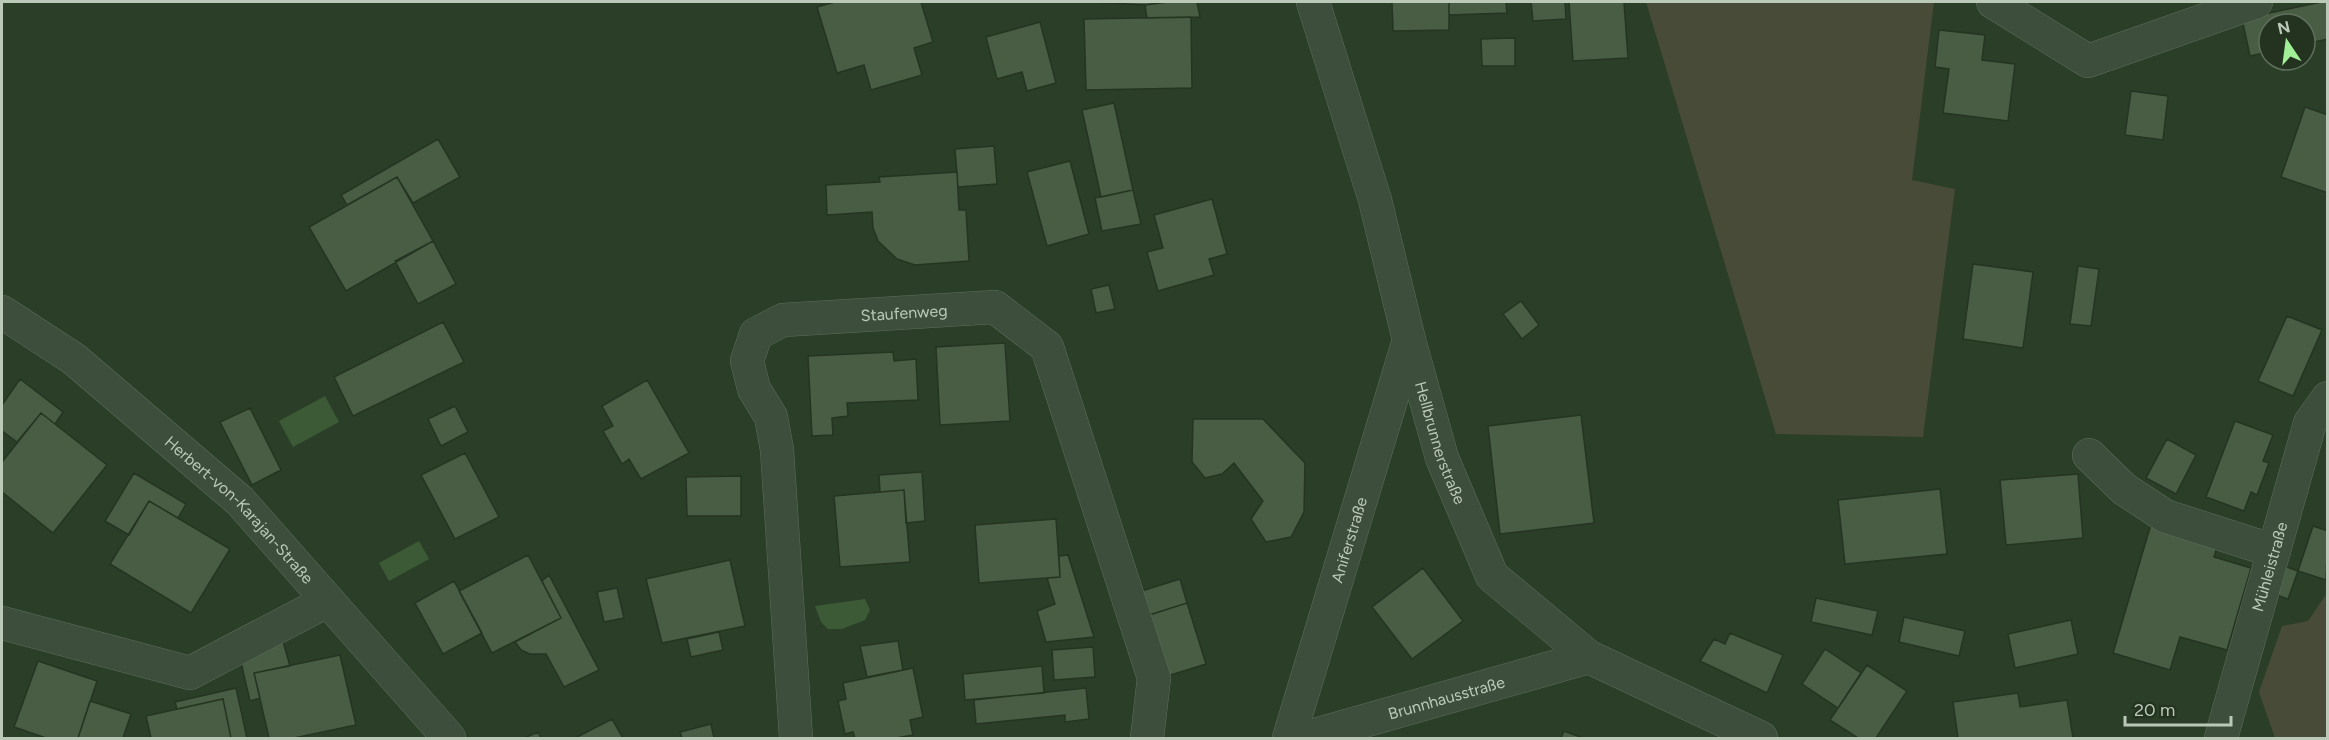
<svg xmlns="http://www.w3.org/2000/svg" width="2329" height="740" font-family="Figtree,sans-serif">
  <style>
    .green { fill: #484b37 }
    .water { fill: #3c5a36 }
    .building { fill: #485d44; stroke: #253522; stroke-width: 1.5 }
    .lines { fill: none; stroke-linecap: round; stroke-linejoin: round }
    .minor-casing { stroke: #5f6e5c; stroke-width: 34 }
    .minor { stroke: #3e4e3c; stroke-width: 33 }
    .labels { text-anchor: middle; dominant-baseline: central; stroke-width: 4.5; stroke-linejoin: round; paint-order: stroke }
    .street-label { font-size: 16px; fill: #bac9b8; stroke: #233320 }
  </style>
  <rect width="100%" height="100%" fill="#2b3e28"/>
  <!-- green -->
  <path class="green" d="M1646,2H1934L1912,180L1955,189L1923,437L1776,434Z
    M2327,593V738H2275L2259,692L2282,626L2308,621Z"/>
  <!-- water -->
  <path class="water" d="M325,396L339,422L293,447L279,421Z
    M419,541L429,559L389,581L379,563Z
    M865,599L870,610L865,620L842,629H828L821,622L815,606Z"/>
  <!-- building -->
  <path class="building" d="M835,2H921L933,42L914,48L922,75L871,90L864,65L837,73L817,7Z
    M1094,2H1168L1145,5Z
    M1168,2H1197L1200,17L1147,18L1145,5Z
    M1392,2H1449V30L1393,31Z
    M1449,2H1506L1507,13L1449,15Z
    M1531,2H1565L1566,19L1533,21Z
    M1569,2H1624L1628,58L1573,61Z
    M2321,2H2328V39L2305,44V24H2269V52L2250,56L2242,19Z
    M1191,17L1192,88L1086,90L1084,19Z
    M1040,22L1056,83L1027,91L1022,72L997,79L986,37Z
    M1939,30L1985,35L1982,60L2015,64L2008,121L1943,113L1949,69L1935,67Z
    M1515,38V66H1482L1481,39Z
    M2131,91L2168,96L2163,140L2125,135Z
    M1114,103L1133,190L1101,197L1082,110Z
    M2305,107L2328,115V193L2281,177Z
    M438,139L460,177L413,203L397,177L347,205L341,195Z
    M994,146L997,184L958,187L955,149Z
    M1070,161L1089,234L1047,246L1027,172Z
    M957,172L959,210H966L969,261L915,265L897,259L878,241L873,228L872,212L827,215L826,185L880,182L879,177Z
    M397,177L433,241L346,291L309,227Z
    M1133,190L1141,224L1102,231L1095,198Z
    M1212,199L1227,254L1209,259L1214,275L1158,291L1147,252L1163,248L1154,215Z
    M433,241L456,284L418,304L395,261Z
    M1973,264L2033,272L2023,348L1963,339Z
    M2078,266L2099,269L2091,326L2070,324Z
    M1109,285L1115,309L1096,313L1091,289Z
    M1521,301L1539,325L1522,339L1503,314Z
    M2287,316L2322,330L2293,396L2258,381Z
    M443,322L464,362L353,416L334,377Z
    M1005,343L1010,421L940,425L936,347Z
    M893,352L894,361L916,359L918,400L847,403L848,416L832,418L833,435L812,436L808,356Z
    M20,379L63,412L55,424L41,413L17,442L2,431V405Z
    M647,380L689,453L641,479L629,459L622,464L603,431L613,426L602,406Z
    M455,406L468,432L441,446L428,419Z
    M250,408L281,470L252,485L220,422Z
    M41,413L107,465L53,533L2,492V462Z
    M1581,415L1594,523L1500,534L1488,426Z
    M1193,419H1263L1305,463L1304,512L1291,537L1266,542L1251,519L1263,501L1234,463L1222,474L1205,478L1192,462Z
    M2235,421L2273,435L2263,461L2269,463L2257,495L2251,492L2244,511L2206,497Z
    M2167,439L2196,455L2176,494L2146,478Z
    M465,453L499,517L455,539L421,475Z
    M922,472L925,521L906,523L904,490L880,492L879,475Z
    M134,473L186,504L178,518L149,501L129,535L105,521Z
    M2078,474L2083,538L2006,545L2000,480Z
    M741,476V516H687L686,477Z
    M1940,489L1947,554L1845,564L1838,500Z
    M904,490L910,562L840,567L834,496Z
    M149,501L230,549L191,613L110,564Z
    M1056,519L1060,577L979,583L975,525Z
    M2151,524L2218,544L2214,557L2251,568L2227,650L2180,637L2170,670L2113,653Z
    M2313,526L2328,531L2326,580L2298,571Z
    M528,555L561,618L492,653L459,591Z
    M1068,555L1094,637L1046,642L1037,611L1055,604L1047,578L1060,577L1059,556Z
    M730,560L745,626L662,643L646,579Z
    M2284,566L2298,571L2288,599L2274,594Z
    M1423,568L1463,621L1412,659L1372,607Z
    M549,575L599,670L564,687L546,654H530L521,650L515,642L561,618L542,581Z
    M1180,579L1187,603L1143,617L1135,593Z
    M454,581L482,633L443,654L415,603Z
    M617,588L624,618L604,622L597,592Z
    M1816,598L1878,611L1872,635L1811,622Z
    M1187,603L1206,664L1161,678L1143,617Z
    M1904,617L1965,631L1959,656L1899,642Z
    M2071,620L2078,654L2015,668L2008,634Z
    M719,632L723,650L691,657L687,639Z
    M1730,633L1783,655L1767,693L1700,661L1714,639L1725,644Z
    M282,638L290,666L254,673L260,698L250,701L240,658Z
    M898,641L903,670L867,677L860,646Z
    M1093,647L1095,677L1054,680L1052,650Z
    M1825,649L1861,673L1838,708L1802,684Z
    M340,655L356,725L294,738H269L254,673Z
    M38,661L97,681L78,738H46L14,727Z
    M1867,665L1907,691L1876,738H1858L1830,720Z
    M1042,666L1044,693L965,700L963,674Z
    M913,668L923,717L910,720L913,735L896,738H855L853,732L845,734L838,701L846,699L843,683Z
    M236,688L247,738H231L223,699L177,709L175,702Z
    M1086,688L1089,719L1065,722V715L976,724L974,700Z
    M2018,693L2020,707L2067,700L2073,738H1958L1953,702Z
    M223,699L231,738H151L146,716Z
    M90,701L131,714L123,738H78Z
    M612,719L623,738H575Z
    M711,724L714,738H682L680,732Z
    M1564,731L1583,738H1561Z
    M538,732L541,738H524Z"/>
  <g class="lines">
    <defs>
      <g id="minor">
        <path id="s1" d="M1313,2L1375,200L1409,340L1442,458L1492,576L1589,657L1761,738"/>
        <path d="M1993,2L2088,61L2256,2"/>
        <path id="s2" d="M2,312L74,359L240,501L449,738"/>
        <path d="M2089,455L2124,489L2165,516L2274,551"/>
        <path d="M2,623L190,673L327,601"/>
        <path id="s3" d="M796,738L777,450L771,417L754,389L747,361L756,334L783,320L995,307L1047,347L1154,678L1147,738"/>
        <path id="s4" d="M1289,738L1409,340"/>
        <path id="s5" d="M1304,738L1589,657"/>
        <path id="s6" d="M2221,738L2310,423L2328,398"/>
      </g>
    </defs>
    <!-- minor casing -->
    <use href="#minor" class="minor-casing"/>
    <!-- minor -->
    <use href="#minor" class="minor"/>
  </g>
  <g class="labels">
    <!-- street labels -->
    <g class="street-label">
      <text stroke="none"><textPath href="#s3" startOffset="564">Staufenweg</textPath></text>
      <text stroke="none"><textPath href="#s1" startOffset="459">Hellbrunnerstraße</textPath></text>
      <text stroke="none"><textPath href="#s2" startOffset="310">Herbert-von-Karajan-Straße</textPath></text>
      <text stroke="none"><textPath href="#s4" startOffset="207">Aniferstraße</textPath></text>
      <text stroke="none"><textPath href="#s6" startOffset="178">Mühleistraße</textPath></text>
      <text stroke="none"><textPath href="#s5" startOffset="148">Brunnhausstraße</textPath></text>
    </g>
  </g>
  <!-- border -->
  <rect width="2329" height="740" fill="none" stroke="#bac9b8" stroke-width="6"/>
  <!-- north arrow -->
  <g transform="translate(2287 42) rotate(347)"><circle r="28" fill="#233320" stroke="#5f6f5d" stroke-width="1.5"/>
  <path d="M0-4.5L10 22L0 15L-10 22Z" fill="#a1ef97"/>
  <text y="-9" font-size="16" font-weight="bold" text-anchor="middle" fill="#bac9b8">N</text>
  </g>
  <!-- scale -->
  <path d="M2125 716v9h106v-9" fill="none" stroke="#bac9b8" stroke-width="3"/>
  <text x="2134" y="716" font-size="18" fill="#bac9b8" stroke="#233320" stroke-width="4.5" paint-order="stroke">20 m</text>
</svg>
